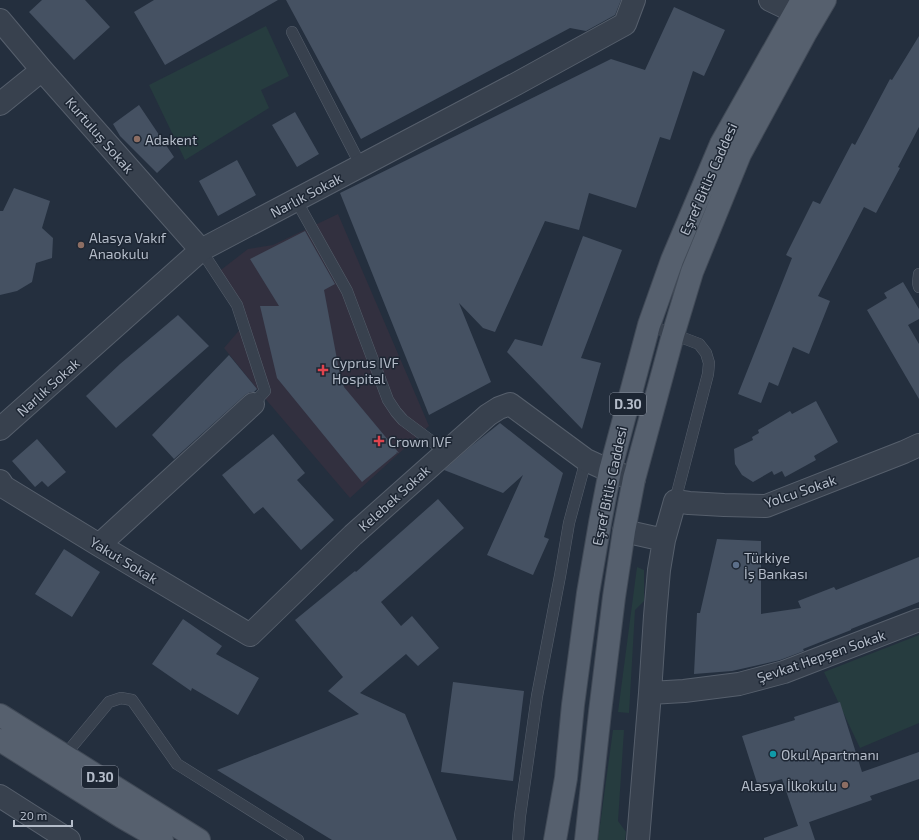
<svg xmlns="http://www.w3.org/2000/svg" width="919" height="840" font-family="'Exo 2',sans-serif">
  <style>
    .medical { fill: #32303f }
    .green { fill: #263c3f }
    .building { fill: #455162 }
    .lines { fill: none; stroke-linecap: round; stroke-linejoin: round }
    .lane-casing { stroke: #565f6c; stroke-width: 12 }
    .street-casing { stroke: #565f6c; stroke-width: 24 }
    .primary-casing { stroke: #414a57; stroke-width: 24 }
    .lane { stroke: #38414e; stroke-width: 11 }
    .street { stroke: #38414e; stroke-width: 22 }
    .primary { stroke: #56606e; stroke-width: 22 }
    .education-dot { fill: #8d6e63; stroke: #1d2633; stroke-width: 1.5 }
    .health-dot { fill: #e0444e; stroke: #1d2633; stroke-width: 1.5 }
    .service-dot { fill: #5c6f8a; stroke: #1d2633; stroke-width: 1.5 }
    .culture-dot { fill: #0f9aa8; stroke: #1d2633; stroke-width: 1.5 }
    .labels { text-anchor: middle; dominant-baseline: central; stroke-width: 3; stroke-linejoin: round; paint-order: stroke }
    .shield { fill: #1d2633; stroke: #878f9c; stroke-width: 1 }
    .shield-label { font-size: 13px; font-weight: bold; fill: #b4bcc9 }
    .street-label { font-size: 14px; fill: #b4bcc9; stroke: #1d2633 }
    .poi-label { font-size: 14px; fill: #b4bcc9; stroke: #1d2633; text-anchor: start }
  </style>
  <rect width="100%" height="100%" fill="#242f3e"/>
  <!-- medical -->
  <path class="medical" d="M338,214L429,426L350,498L257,389L224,348L242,327L234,307L213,276L248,249L273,245Z"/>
  <!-- green -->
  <path class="green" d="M266,26L289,76L261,90L269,108L185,160L149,85Z
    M637,567L644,570V601L635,610L629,713L618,712Z
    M919,635V723L860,748L824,672Z
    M613,730H624L618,821L626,832L625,840H598Z"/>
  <!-- building -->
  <path class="building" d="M42,0H85L110,27L74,60L29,12Z
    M154,0H278L165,65L134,12Z
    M286,0H621L615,15L586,31L570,28L361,139Z
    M674,7L725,30L704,76L693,71L670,140L660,137L636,208L589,193L579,230L545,221L495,332L483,328L459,303L491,382L429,415L340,193L611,59L645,70Z
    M919,36V127L898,167L900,168L876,213L864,207L818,296L830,301L809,354L793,347L778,386L769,382L761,403L738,394L792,258L786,255L813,201L820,204L852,143L855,145L890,79L892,80Z
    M139,105L174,157L157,173L120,136L113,124Z
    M295,112L319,154L297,167L272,125Z
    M237,160L256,195L218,216L199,181Z
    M14,188L50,201L42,228L53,238L52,258L36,263L32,282L17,291L0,295V211H3Z
    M305,231L335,284L324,290L339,370L344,387L399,453L396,452L397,453L362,482L277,378L260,306H279L250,259Z
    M583,236L622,250L581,358L601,363L582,429L507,352L515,339L542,346Z
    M903,282L919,309V319L908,325L919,344V399L867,310L887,298L884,293Z
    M178,315L209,346L116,428L86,396L120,364Z
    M229,355L257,389L254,392H250L245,395L174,459L152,435Z
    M816,401L838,442L814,456L816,460L785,477L782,471L774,475L772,471L753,482L742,475L735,464L734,449L753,440L752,437L759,433L758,430L790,411L792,414Z
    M500,423L563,473L544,537L549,539L533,575L487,555L523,475L503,493L444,470L470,447Z
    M273,434L305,473L297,480L334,520L301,550L263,507L254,514L222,475Z
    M37,439L66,472L48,487L42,481L35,487L12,461Z
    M438,499L464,528L381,602L401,626L412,616L439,648L418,666L406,654L360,693L405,714L457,840H332L217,770L359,714L328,691L343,677L295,620L355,571L356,572Z
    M717,539L761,541V614L801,608L798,601L834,587L836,590L919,557V602L851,629V630L803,649L804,651L780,660L732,671L694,674L697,613H700Z
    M64,549L100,572L72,617L35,594Z
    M183,619L222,646L216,654L259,678L238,715L192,688L191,691L152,664Z
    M453,682L524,691L513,781L441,772Z
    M840,702L862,772L919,752V779L870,796L872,800L798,826L782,779L758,786L742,736L795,720L794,717Z
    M809,822L815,840H764V838Z"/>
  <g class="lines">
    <defs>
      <path id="lane" d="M292,32L361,166
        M296,200L347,291L388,400L396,412L403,420L446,452
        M201,250L237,305L265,391L253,404
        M919,274L918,283L919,287
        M649,325L699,344L706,353L709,363L708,374L675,501
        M65,755L109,702L121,698L132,700L177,764L298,840
        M518,840L520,816L537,696L560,576L569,523L586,460"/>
      <path id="street" d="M770,0L795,12
        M0,20L42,70L201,250
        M0,104L42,70
        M0,429L201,250L516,84L625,24L634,0
        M0,481L4,487L99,545L250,635L353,535L488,415L499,408L510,404L586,460L610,471L634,479
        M624,531L664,540
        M99,545L253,404
        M650,693L684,691L739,684L784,672L919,620
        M0,796L69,840
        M638,840L650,693L655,616L659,570L664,540L675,501L689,503L724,505L766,506L904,452L919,445"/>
      <path id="primary" d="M0,715L199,840
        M0,740L122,817L162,840
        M555,840L566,778L573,705L588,593L600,523L610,471L649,325L672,260L721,144L802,0
        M586,840L600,712L614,597L624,531L634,479L673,335L692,272L740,154L805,34L825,0"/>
    </defs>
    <!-- lane casing -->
    <use href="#lane" class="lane-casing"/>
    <!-- street casing -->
    <use href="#street" class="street-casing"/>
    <!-- primary casing -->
    <use href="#primary" class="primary-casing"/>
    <!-- lane -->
    <use href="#lane" class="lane"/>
    <!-- street -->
    <use href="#street" class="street"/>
    <!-- primary -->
    <use href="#primary" class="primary"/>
  </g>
  <!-- markers -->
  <g class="education-dot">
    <circle cx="137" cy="139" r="4"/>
    <circle cx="81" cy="245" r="4"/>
    <circle cx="845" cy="785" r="4"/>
  </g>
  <g class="health-dot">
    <path d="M321 364h4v4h4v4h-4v4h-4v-4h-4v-4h4z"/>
    <path d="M377 435h4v4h4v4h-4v4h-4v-4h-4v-4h4z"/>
  </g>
  <circle class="service-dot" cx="736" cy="565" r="4"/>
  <circle class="culture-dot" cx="773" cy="754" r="4"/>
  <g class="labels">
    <!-- shield labels -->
    <g class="shield">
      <rect x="610" y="393" width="36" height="22" rx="3"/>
      <rect x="82" y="766" width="36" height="22" rx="3"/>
    </g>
    <g class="shield-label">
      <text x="628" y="404">D.30</text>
      <text x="100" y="777">D.30</text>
    </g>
    <!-- street labels -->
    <g class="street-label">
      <text transform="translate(100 135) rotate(49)">Kurtuluş Sokak</text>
      <text transform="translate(708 179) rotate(-66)">Eşref Bitlis Caddesi</text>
      <text transform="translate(306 195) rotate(-28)">Narlık Sokak</text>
      <text transform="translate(48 387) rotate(-42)">Narlık Sokak</text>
      <text transform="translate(609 486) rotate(-78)">Eşref Bitlis Caddesi</text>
      <text transform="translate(800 491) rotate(-19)">Yolcu Sokak</text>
      <text transform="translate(394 498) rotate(-42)">Kelebek Sokak</text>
      <text transform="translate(124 560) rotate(31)">Yakut Sokak</text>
      <text transform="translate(821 656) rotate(-19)">Şevkat Hepşen Sokak</text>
    </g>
    <!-- poi labels -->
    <g class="poi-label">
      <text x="145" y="139">Adakent</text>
      <text x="89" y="237">Alasya Vakıf<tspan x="89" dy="16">Anaokulu</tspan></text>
      <text x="332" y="362">Cyprus IVF<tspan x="332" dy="16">Hospital</tspan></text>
      <text x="388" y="441">Crown IVF</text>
      <text x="744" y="557">Türkiye<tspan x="744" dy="16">İş Bankası</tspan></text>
      <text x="781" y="754">Okul Apartmanı</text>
      <text x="837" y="785" text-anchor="end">Alasya İlkokulu</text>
    </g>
  </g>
  <!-- scale -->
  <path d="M14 820v6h58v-6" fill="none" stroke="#b4bcc9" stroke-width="2"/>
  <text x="20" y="820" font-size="12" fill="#b4bcc9" stroke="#1d2633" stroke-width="3" paint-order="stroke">20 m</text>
</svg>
